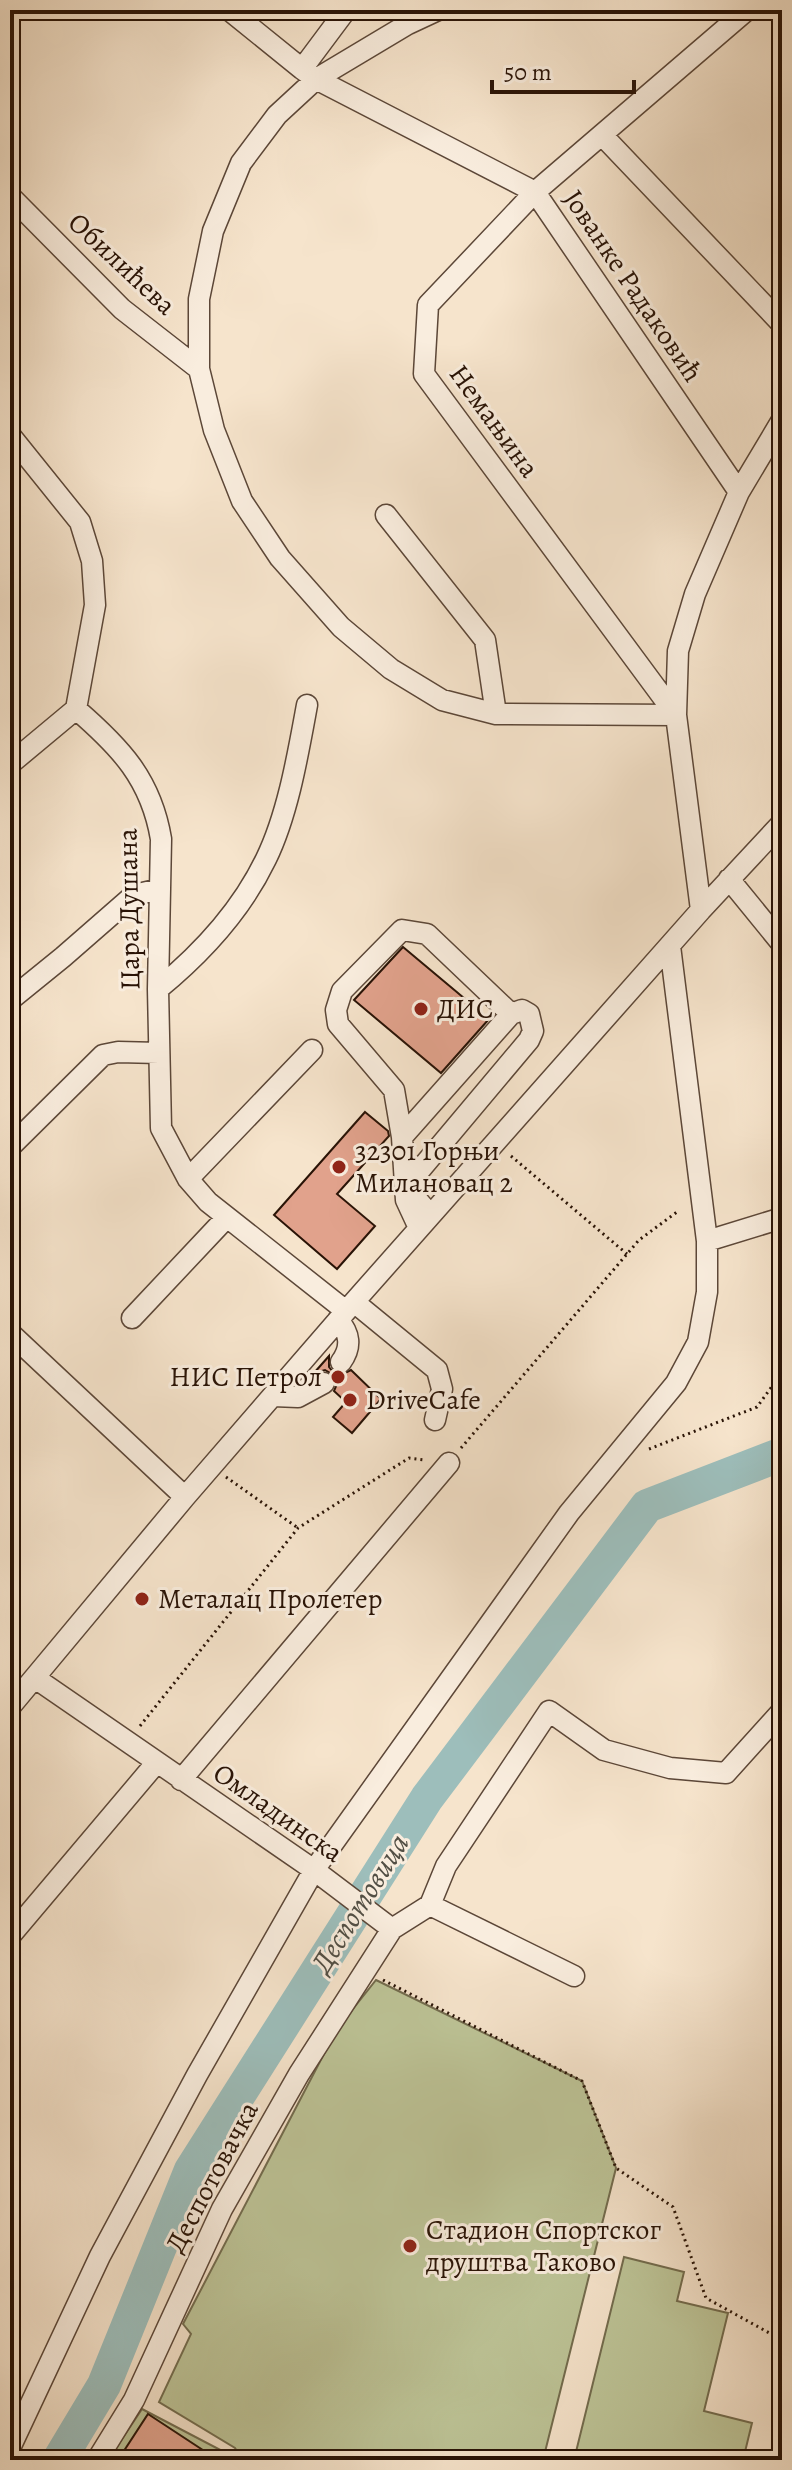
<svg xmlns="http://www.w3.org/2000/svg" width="792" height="2470" font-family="Alegreya,serif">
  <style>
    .green { fill: #bdc497; stroke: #736c4e; stroke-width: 2 }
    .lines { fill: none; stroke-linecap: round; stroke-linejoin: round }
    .river { stroke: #9dbebb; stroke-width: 34 }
    .building { fill: #e1a28c; stroke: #291306; stroke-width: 2 }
    .minor-casing { stroke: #5c4738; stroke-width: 23 }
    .path { stroke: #291306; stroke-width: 3; stroke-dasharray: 2 4; stroke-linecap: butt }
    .minor { stroke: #f9edde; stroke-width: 20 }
    .poi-dot { fill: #8f2418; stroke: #f9edde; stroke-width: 3 }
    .labels { text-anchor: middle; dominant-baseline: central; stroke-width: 6; stroke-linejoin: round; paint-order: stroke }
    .street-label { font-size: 28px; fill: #291306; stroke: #f9edde }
    .poi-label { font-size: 28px; fill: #291306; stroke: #f9edde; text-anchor: start }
    .water-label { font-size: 30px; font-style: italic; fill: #524f45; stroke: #f9edde }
  </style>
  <rect width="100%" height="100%" fill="#f6e4cc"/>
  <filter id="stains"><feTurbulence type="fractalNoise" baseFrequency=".0025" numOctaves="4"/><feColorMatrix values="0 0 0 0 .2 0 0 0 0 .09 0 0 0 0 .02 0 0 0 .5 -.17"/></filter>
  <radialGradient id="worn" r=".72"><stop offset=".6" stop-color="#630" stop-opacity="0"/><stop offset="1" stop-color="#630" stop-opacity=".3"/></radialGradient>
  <!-- green -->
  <path class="green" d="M376,1980L582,2081L616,2168L543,2460H242L235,2448L159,2402L191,2334L183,2324L337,2029Z
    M624,2257L684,2272L677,2301L728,2313L704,2411L752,2423L743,2460H574Z
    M142,2409L230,2455L232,2460H108Z"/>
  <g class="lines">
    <!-- river -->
    <path class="river" d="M59,2460L104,2385L191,2170L427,1798L647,1506L782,1454"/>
  </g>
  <!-- building -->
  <path class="building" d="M403,947L489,1019L441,1073L354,1000Z
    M365,1112L388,1131L389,1136L337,1194L375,1226L337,1269L274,1215Z
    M329,1356V1367L333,1372L341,1375L351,1370L381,1399L352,1433L333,1417L346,1402L334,1391L337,1384L335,1376L325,1370L314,1373Z
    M148,2414L218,2460H118Z"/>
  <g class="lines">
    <defs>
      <path id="minor" d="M229,10L302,69
        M346,10L302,69L316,79L535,192L739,492
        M438,10L408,24L316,79L277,115L241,163L213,231L199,299V369L214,430L242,501L280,558L341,627L391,669L442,700L496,714L676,715
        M602,135L782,324
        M10,196L122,309L199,369
        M10,435L80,522L92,561L95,605L76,709C120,747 151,779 161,839L158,989L161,1128L188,1179L208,1202L346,1311
        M386,515L485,640L496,714
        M676,715L424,374L428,305L535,192L747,10
        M10,764L76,709
        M729,879L782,944
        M701,910L676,715L678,651L695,594L739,492L782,420
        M158,989C202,953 241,911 266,859C288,814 298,754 307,705
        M10,1000L63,957L134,895L160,889
        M402,1137L394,1090L338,1024L336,1010L342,991L402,930L427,934L511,1014
        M10,1147L103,1055L118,1052L159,1053
        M188,1179L312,1050
        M419,1228L406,1200L402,1137L511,1014L522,1010L529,1014L533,1031L529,1040L414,1177C408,1194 420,1203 431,1215
        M707,1241L782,1218
        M354,1302L437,1370L442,1389L435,1420
        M132,1318L227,1217
        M338,1320C350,1333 352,1347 341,1362
        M10,1333L185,1497
        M273,1396L298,1397L324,1383
        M35,1678L314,1870L392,1929
        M10,1707L185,1497L346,1311L701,910L782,823
        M181,1780L449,1463
        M430,1905L574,1976
        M10,1936L157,1762
        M10,2448L100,2256L197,2075L314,1870L569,1513L676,1383L698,1342L707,1292V1241L670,946
        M97,2460L134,2400L222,2209L299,2074L392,1929L430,1905L446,1866L549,1711L604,1750L670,1768L726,1773L782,1711"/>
    </defs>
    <!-- minor casing -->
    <use href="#minor" class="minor-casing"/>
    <!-- path -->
    <path class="path" d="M511,1156L627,1254
      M461,1448L639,1240L677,1212
      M649,1449L757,1407L773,1385L782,1382
      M226,1477L298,1528
      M140,1726L298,1528L409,1458L425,1460
      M383,1980L582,2081L616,2168L673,2207L706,2298L782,2340"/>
    <!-- minor -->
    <use href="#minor" class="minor"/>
  </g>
  <!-- markers -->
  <g class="poi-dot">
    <circle cx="421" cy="1009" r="8"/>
    <circle cx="339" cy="1167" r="8"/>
    <circle cx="338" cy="1377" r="8"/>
    <circle cx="350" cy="1400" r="8"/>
    <circle cx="142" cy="1599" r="8"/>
    <circle cx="410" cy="2246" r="8"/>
  </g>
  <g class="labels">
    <!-- street labels -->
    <g class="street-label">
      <text transform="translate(122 264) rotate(43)">Обилићева</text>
      <text transform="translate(633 286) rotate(56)">Јованке Радаковић</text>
      <text transform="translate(494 421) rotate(54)">Немањина</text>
      <text transform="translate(129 909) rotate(-91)">Цара Душана</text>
      <text transform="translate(278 1813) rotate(35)">Омладинска</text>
      <text transform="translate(212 2177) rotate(-62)">Деспотовачка</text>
    </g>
    <!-- poi labels -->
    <g class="poi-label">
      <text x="437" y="1009">ДИС</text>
      <text x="355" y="1151">32301 Горњи<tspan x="355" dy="32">Милановац 2</tspan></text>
      <text x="322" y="1377" text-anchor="end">НИС Петрол</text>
      <text x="366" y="1400">DriveCafe</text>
      <text x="158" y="1599">Металац Пролетер</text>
      <text x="426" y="2230">Стадион Спортског<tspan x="426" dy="32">друштва Таково</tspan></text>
    </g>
    <!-- water labels -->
    <g class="water-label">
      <text transform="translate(360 1903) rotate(-58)">Деспотовица</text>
    </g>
  </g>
  <!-- margin -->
  <rect width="792" height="2470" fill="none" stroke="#f6e4cc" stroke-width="40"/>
  <rect x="12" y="12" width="768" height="2446" fill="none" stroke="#291306" stroke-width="4"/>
  <rect x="20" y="20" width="752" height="2430" fill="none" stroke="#291306" stroke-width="2"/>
  <!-- scale -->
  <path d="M492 80v12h142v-12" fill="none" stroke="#291306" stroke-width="4"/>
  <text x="504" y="80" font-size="24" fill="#291306" stroke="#f9edde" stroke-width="6" paint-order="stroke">50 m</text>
  <rect width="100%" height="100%" filter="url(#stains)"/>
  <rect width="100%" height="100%" fill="url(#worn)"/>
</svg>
